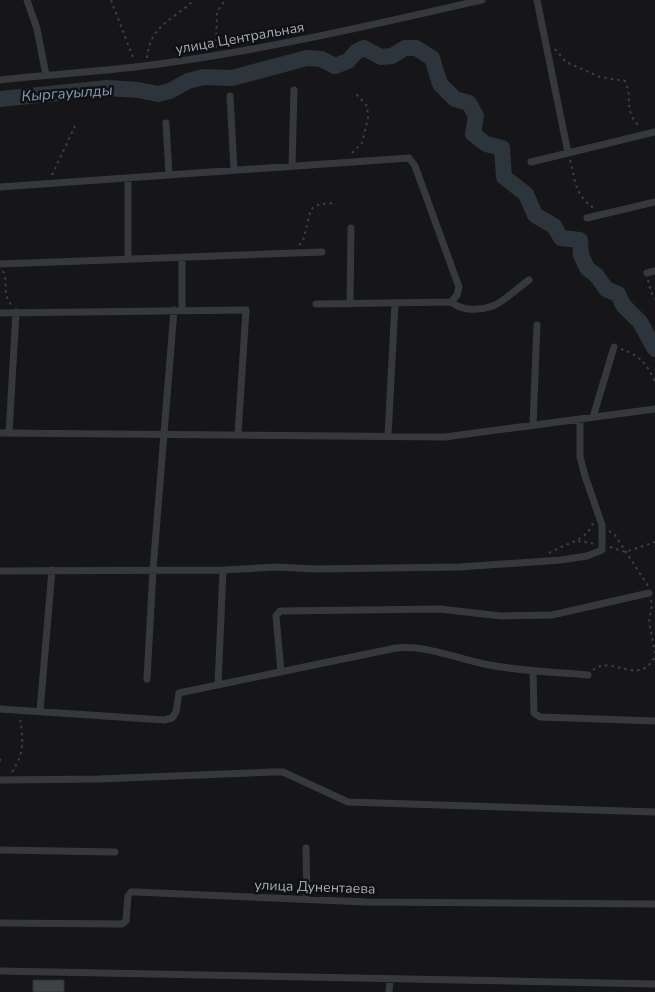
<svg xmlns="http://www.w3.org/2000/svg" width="655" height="992" font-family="'Nunito Sans',sans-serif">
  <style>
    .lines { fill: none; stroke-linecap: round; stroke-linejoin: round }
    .river { stroke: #2c353c; stroke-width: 16 }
    .building { fill: #404145; stroke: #303034 }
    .path { stroke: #3d3f44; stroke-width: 2; stroke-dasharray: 2.5 4; stroke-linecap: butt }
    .street { stroke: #37383d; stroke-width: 7 }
    .labels { text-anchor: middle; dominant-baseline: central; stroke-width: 5; stroke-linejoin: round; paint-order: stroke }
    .street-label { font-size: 14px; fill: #a8adb8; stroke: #111113 }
    .water-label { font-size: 15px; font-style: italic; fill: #7f9bb3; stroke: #111113 }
  </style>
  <rect width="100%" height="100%" fill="#161618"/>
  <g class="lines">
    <!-- river -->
    <path class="river" d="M0,99L107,88L138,90L158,94L170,91L188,81L204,77L232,78L307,58L321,59L335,66L348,61L356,52L364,48L381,57L392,56L405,48H416L432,58L440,84L455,99L469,103L476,116L473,134L486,144L502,148L504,177L526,194L535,215L554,226L561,238L580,240L581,255L587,268L597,276L606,289L618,294L623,305L640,322L655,349"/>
  </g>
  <!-- building -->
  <path class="building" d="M33,980H64V992H33Z"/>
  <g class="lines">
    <!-- path -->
    <path class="path" d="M111,0L134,60
      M216,48L217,12L225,0
      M555,49L566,62L600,77L625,81C634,100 622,109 640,127
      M147,58C150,25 172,21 194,0
      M352,153L362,143L368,118L367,106L356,94
      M570,160C576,183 574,194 595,209
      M52,175L75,126
      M299,245L303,241L311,209L320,204L336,203
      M3,271C9,285 1,292 12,306
      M648,280L651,292L655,299
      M621,349C640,355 647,364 655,382
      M609,531L615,535L648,586
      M578,541L596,544
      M610,547L625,552L655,542
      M549,553C565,543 586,542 593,523
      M651,600L652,605L649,622L655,653
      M593,670C612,654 640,688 655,656
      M0,759V765
      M12,772C25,752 23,740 20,717"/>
    <!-- street -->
    <path class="street" d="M27,0L37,29L46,75
      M537,0L568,153
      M0,80C55,74 111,71 166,63C273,48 377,24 482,0
      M230,96L234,170
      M166,123L169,175
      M531,162L655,132
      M292,166L294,90
      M0,187L409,158L415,166L459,287L457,295L451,302
      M587,218L655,202
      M128,259V178
      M0,264L322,252
      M647,273L655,271
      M316,304L451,302C462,311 479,311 493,306C502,303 520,286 529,280
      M350,304L351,228
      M182,310V257
      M0,313L246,310L238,434
      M593,417L614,347
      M533,425L537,325
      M0,433L445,437L655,409
      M9,433L16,312
      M388,436L395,303
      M0,571L223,570L276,567L315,569L459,567L561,560L587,556L602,550V525L585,476L580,457V419
      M533,671L534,713L540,717L655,721
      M281,672L276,616L280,611L440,609L501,616L552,615L649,593
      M147,679L153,570L174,310
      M218,685L223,570
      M0,709L164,720L172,718L176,712L179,693L396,648C427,645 454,658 484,664C518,671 553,672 588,675
      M40,711L52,570
      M0,780L99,779L272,772H283L348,802L655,812
      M306,848L307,899
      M0,850L115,852
      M0,923L122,924L126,921L128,896L131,892H136L366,902L655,904
      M0,971L655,984
      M389,992L390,979"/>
  </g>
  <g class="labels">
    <!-- street labels -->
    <g class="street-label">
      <text transform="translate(240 38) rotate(-10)">улица Центральная</text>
      <text transform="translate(315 887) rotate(2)">улица Дунентаева</text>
    </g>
    <!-- water labels -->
    <g class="water-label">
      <text transform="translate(67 93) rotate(-4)">Кыргауылды</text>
    </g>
  </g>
</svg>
